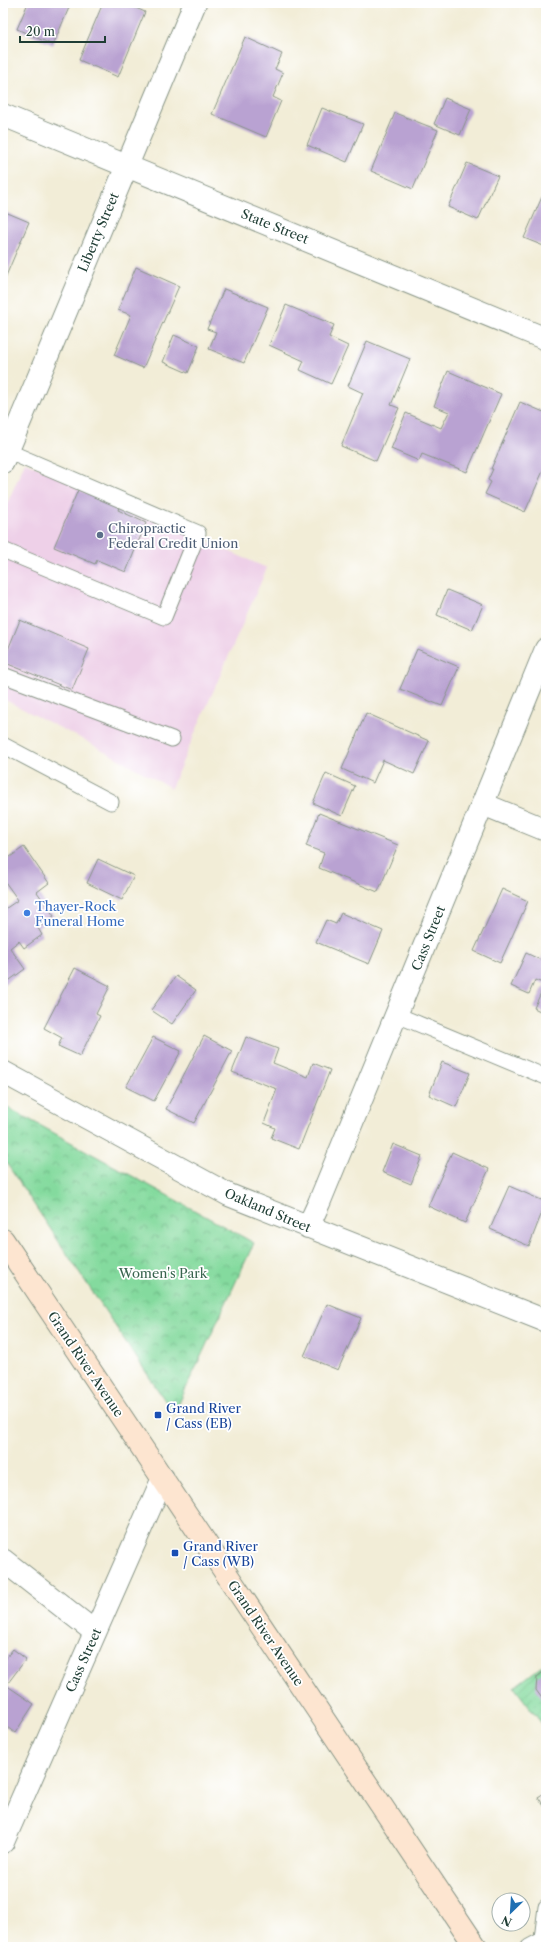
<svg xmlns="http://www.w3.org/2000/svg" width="549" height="1950" font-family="'Libre Caslon Text',serif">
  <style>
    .built { fill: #eed0e8 }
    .park { fill: url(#park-crowns); stroke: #528c69 }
    .garden { fill: url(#garden-furrows); stroke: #528c69 }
    .building { fill: #b9a2d2 }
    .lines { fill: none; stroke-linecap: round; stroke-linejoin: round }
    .service-casing { stroke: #889586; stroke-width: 17 }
    .minor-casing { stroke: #889586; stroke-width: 24 }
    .secondary-casing { stroke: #889586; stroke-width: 24 }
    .service { stroke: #fff; stroke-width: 15 }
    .minor { stroke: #fff; stroke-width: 22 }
    .secondary { stroke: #fde5d0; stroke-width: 22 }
    .service-dot { fill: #5c6f8a; stroke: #fff; stroke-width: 1.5 }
    .shop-dot { fill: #3f7fe0; stroke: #fff; stroke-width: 1.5 }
    .transit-dot { fill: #1a4fb4; stroke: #fff; stroke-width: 1.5 }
    .labels { text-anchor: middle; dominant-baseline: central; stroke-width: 3.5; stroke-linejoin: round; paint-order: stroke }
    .street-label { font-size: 13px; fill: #1f3d34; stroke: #fff }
    .service-label { font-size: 13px; fill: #4e5e75; stroke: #fff; text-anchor: start }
    .shop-label { font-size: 13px; fill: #366cbe; stroke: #fff; text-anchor: start }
    .park-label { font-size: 13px; fill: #38644e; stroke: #fff }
    .transit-label { font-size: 13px; fill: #164399; stroke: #fff; text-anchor: start }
  </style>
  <defs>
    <pattern id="park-crowns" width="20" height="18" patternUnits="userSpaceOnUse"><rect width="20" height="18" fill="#84da9e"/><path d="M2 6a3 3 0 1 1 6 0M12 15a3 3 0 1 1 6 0" fill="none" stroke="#6bb282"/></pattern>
    <pattern id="garden-furrows" width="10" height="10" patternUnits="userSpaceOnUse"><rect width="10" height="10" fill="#84da9e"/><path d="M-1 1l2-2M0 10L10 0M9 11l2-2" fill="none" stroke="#6bb282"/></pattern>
  </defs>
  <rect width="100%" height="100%" fill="#fff"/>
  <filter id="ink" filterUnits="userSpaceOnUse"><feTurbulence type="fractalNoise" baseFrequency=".025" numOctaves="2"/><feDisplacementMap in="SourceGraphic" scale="8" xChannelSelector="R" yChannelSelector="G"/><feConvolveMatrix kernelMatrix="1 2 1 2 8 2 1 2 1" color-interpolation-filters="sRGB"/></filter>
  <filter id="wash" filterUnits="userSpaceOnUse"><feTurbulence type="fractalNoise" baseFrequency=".012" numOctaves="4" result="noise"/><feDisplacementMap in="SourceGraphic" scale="16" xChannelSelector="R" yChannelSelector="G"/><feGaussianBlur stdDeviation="0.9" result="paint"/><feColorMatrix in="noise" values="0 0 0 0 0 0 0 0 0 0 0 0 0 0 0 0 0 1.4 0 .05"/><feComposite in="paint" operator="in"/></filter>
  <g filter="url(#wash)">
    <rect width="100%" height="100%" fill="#f2edd7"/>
    <!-- built -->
    <path class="built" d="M25,462L267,568L171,788L86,741L3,699V513Z"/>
    <!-- park -->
    <path class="park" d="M3,1105L254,1243L174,1414L3,1158Z"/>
    <!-- garden -->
    <path class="garden" d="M546,1663V1729L514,1687Z"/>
    <g id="blocks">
      <!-- building -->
      <path class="building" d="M28,3H71L53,45L17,29Z
        M103,3H124L145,12L118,77L79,60Z
        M245,37L282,54L275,69L283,73L273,97L281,101L266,137L212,114Z
        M445,98L471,109L460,135L434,124Z
        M322,108L363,124L347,162L307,145Z
        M395,113L438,130L413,189L371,171Z
        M467,163L498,176L478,220L448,207Z
        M542,197L546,199V247L524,238Z
        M3,211L29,222L3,283Z
        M136,267L179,286L143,368L114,355L131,315L118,310Z
        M224,289L268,307L244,363L209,349L216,332L207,329Z
        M286,305L334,325L329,337L348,346L331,384L300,370L304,361L269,345Z
        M174,335L199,346L188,373L163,362Z
        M367,341L410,359L391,405L399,408L376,461L341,446L363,393L348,386Z
        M448,371L501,394L467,472L422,454L419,461L391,449L406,413L441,428L449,412L434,406Z
        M520,402L546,413V464L525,512L485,494L491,482L488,480L493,469H491Z
        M78,490L119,507L118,510L146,523L126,572L97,560L95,564L54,547Z
        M447,590L483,605L472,630L437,615Z
        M20,620L89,649L72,690L3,662Z
        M417,649L459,667L442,706L400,689Z
        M366,713L429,741L414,774L383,760L373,783L342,769Z
        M326,773L355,786L342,816L313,803Z
        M319,813L398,845L378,892L319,868L324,853L306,846Z
        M24,847L49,883L37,892L54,916L38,928L42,935L24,948L19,941L10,948L25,969L3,985V906L5,909L18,900L3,879V862Z
        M98,859L134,876L122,900L87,883Z
        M502,889L528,901L500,963L474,951Z
        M341,913L383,931L369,964L316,942L326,920L336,924Z
        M546,948V1014L534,1008L545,984L535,980L529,994L511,986L526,953L541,960Z
        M75,968L110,986L96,1014L100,1016L80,1056L58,1046L62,1038L44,1028Z
        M176,976L196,990L172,1024L151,1010Z
        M204,1036L232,1051L194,1123L166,1109Z
        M153,1037L181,1051L154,1101L126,1087Z
        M246,1037L278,1049L273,1063L308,1077L313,1063L330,1070L299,1149L271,1138L275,1128L264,1123L277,1089L232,1072Z
        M442,1062L470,1073L456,1107L429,1095Z
        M393,1144L422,1156L411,1184L382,1172Z
        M452,1152L489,1169L465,1223L428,1206Z
        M509,1186L546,1202L529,1246L490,1229Z
        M327,1304L361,1318L338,1370L304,1356Z
        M13,1649L26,1659L8,1683L3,1679V1662Z
        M546,1670V1701H544L536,1690L537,1677Z
        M3,1683L34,1704L15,1733L3,1724Z
        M546,1792V1809L538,1797Z"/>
    </g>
  </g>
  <g filter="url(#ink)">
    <use href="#blocks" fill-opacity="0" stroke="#889586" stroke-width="1"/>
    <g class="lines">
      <defs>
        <path id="service" d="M3,550L164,617L198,533L7,451
          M3,675L172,739
          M3,745L111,802
          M397,1015L546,1077
          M542,1939L546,1907
          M529,1947L546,1938"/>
        <path id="minor" d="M3,115L546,339
          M3,462L195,3
          M483,804L546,830
          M3,1072L229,1195L546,1321
          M308,1227L319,1203L546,649
          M3,1560L95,1632
          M3,1842L163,1478"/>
        <path id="secondary" d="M3,1240L476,1947"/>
      </defs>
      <!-- service casing -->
      <use href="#service" class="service-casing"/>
      <!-- minor casing -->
      <use href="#minor" class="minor-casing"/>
      <!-- secondary casing -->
      <use href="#secondary" class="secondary-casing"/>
      <!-- service -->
      <use href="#service" class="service"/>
      <!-- minor -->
      <use href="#minor" class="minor"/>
      <!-- secondary -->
      <use href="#secondary" class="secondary"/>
    </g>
  </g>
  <!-- markers -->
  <circle class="service-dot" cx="100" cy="535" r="4"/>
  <circle class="shop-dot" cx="27" cy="913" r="4"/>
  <g class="transit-dot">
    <rect x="154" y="1411" width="8" height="8" rx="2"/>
    <rect x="171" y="1549" width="8" height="8" rx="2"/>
  </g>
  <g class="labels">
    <!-- street labels -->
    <g class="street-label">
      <text transform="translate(275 226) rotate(22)">State Street</text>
      <text transform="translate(98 232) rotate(-67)">Liberty Street</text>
      <text transform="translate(428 938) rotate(-68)">Cass Street</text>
      <text transform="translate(268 1210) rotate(23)">Oakland Street</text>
      <text transform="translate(86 1364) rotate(56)">Grand River Avenue</text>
      <text transform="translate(266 1633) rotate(56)">Grand River Avenue</text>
      <text transform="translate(83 1660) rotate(-66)">Cass Street</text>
    </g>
    <!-- service labels -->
    <g class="service-label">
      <text x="108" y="528">Chiropractic<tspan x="108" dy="15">Federal Credit Union</tspan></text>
    </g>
    <!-- shop labels -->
    <g class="shop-label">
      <text x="35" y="906">Thayer-Rock<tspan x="35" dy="15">Funeral Home</tspan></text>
    </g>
    <!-- park labels -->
    <g class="park-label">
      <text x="163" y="1273">Women's Park</text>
    </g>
    <!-- transit labels -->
    <g class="transit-label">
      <text x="166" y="1408">Grand River<tspan x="166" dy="15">/ Cass (EB)</tspan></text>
      <text x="183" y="1546">Grand River<tspan x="183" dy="15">/ Cass (WB)</tspan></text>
    </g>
  </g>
  <!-- margin -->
  <rect width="549" height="1950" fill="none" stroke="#fff" stroke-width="16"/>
  <!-- north arrow -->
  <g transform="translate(511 1912) rotate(205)"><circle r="19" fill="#ffffff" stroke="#a5b1ae"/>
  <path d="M0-3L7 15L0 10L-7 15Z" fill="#1f6fb2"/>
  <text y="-6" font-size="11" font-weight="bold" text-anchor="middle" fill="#1f3d34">N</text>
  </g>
  <!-- scale -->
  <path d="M20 36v6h85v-6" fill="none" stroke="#1f3d34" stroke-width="2"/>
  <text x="26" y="36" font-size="12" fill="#1f3d34" stroke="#ffffff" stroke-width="3" paint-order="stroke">20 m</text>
</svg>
